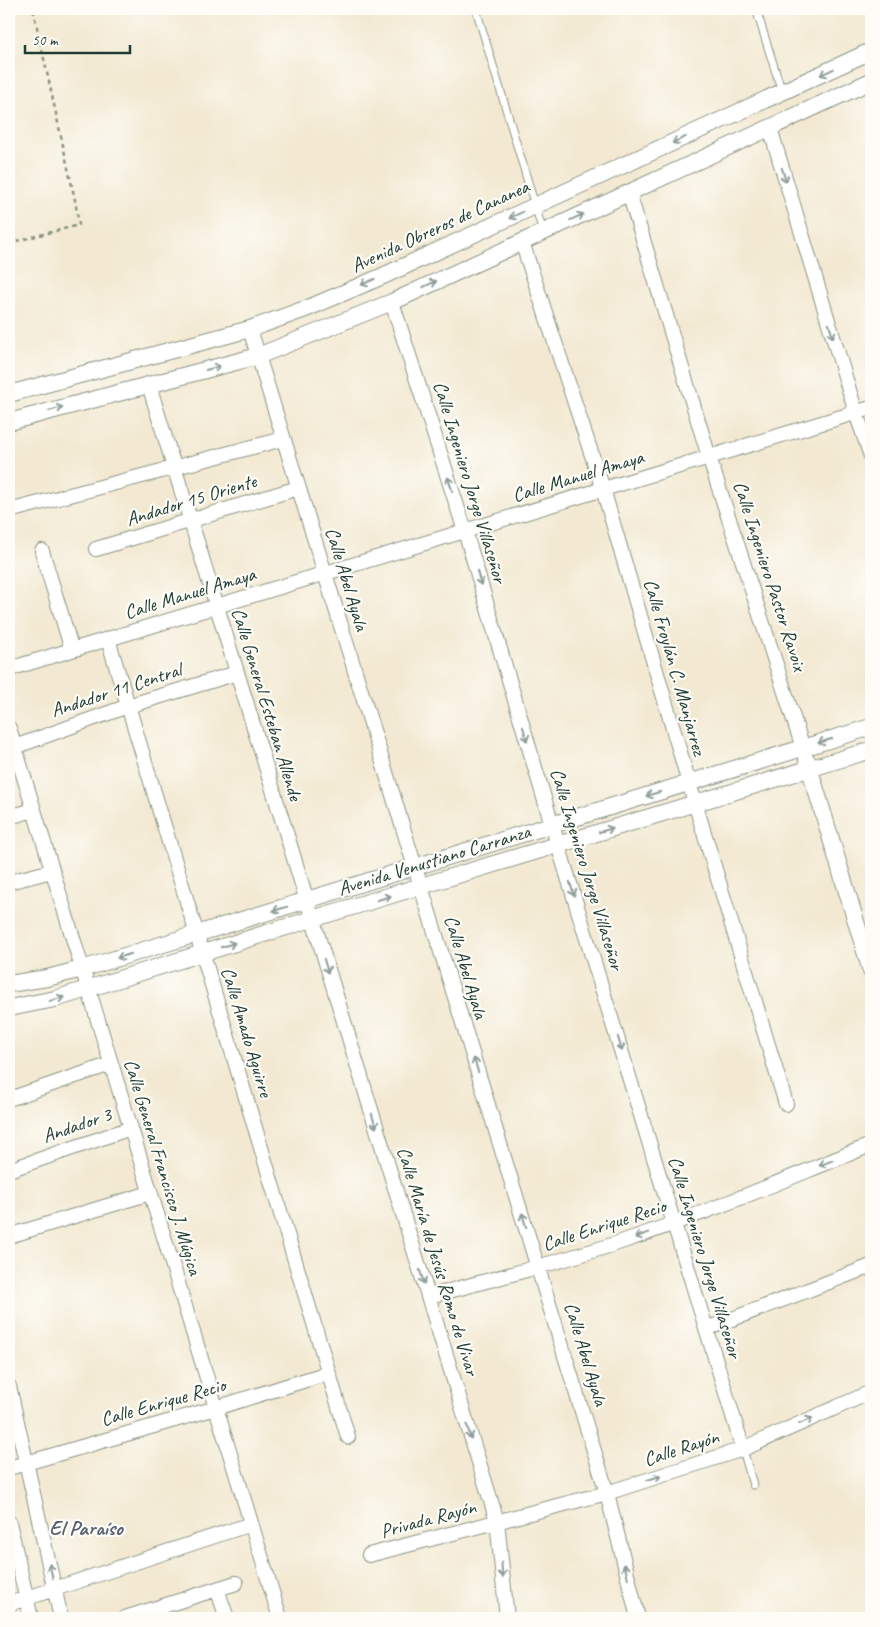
<svg xmlns="http://www.w3.org/2000/svg" width="880" height="1627" font-family="Caveat,sans-serif">
  <style>
    .lines { fill: none; stroke-linecap: round; stroke-linejoin: round }
    .service-casing { stroke: #899383; stroke-width: 9 }
    .minor-casing { stroke: #899383; stroke-width: 16 }
    .tertiary-casing { stroke: #899383; stroke-width: 18 }
    .path { stroke: #899383; stroke-width: 2.5; stroke-dasharray: 4 4; stroke-linecap: butt }
    .service { stroke: #fff; stroke-width: 7 }
    .minor { stroke: #fff; stroke-width: 14 }
    .tertiary { stroke: #fff; stroke-width: 16 }
    .oneway { stroke: #8f9e9a }
    .labels { text-anchor: middle; dominant-baseline: central; stroke-width: 4.5; stroke-linejoin: round; paint-order: stroke }
    .street-label { font-size: 20px; fill: #1f3d34; stroke: #fdfcf7 }
    .neighbourhood-label { font-size: 21px; font-weight: bold; fill: #576273; stroke: #fdfcf7 }
  </style>
  <rect width="100%" height="100%" fill="#fdfcf7"/>
  <filter id="ink" filterUnits="userSpaceOnUse"><feTurbulence type="fractalNoise" baseFrequency=".02" numOctaves="2"/><feDisplacementMap in="SourceGraphic" scale="10" xChannelSelector="R" yChannelSelector="G"/><feConvolveMatrix kernelMatrix="1 2 1 2 8 2 1 2 1" color-interpolation-filters="sRGB"/></filter>
  <filter id="wash" filterUnits="userSpaceOnUse"><feTurbulence type="fractalNoise" baseFrequency=".0096" numOctaves="4" result="noise"/><feDisplacementMap in="SourceGraphic" scale="20" xChannelSelector="R" yChannelSelector="G"/><feGaussianBlur stdDeviation="1.12" result="paint"/><feColorMatrix in="noise" values="0 0 0 0 0 0 0 0 0 0 0 0 0 0 0 0 0 1.4 0 .05"/><feComposite in="paint" operator="in"/></filter>
  <g filter="url(#wash)">
    <rect width="100%" height="100%" fill="#f3e9d2"/>
  </g>
  <g filter="url(#ink)">
    <g class="lines">
      <defs>
        <path id="service" d="M476,9L543,232
          M756,9L782,92
          M743,1449L753,1485"/>
        <path id="minor" d="M770,128L856,413L871,456
          M629,193L709,457L803,748
          M522,242L603,489L689,783L786,1104
          M392,302L465,531L552,825L743,1449
          M250,329L607,1493L638,1618
          M149,385L497,1521L507,1618
          M9,511L283,439
          M96,549L298,488
          M42,551L72,650
          M108,639L348,1437
          M9,669L871,408
          M9,728L280,1618
          M9,749L128,706L237,673
          M9,817L34,810
          M9,882L52,871
          M9,1099L111,1064
          M9,1170L131,1128
          M9,1236L150,1193
          M428,1297C492,1279 557,1263 621,1242C705,1214 788,1178 871,1145
          M706,1329L871,1266
          M9,1386L61,1618
          M9,1468L216,1408L328,1373
          M9,1522L31,1618
          M369,1555L607,1493L743,1449L871,1392
          M217,1589L227,1618
          M9,1604L251,1524
          M125,1618L236,1583"/>
        <path id="tertiary" d="M9,394L250,329L308,308L383,276L871,51
          M9,422L258,356L392,302L871,81
          M807,760L871,971
          M9,984L47,978L82,969L871,727
          M9,1008L55,999L312,919L871,750"/>
      </defs>
      <!-- service casing -->
      <use href="#service" class="service-casing"/>
      <!-- minor casing -->
      <use href="#minor" class="minor-casing"/>
      <!-- tertiary casing -->
      <use href="#tertiary" class="tertiary-casing"/>
      <!-- path -->
      <path class="path" d="M9,243L79,225L75,200L33,9"/>
      <!-- service -->
      <use href="#service" class="service"/>
      <!-- minor -->
      <use href="#minor" class="minor"/>
      <!-- tertiary -->
      <use href="#tertiary" class="tertiary"/>
    </g>
    <!-- one-way arrows -->
    <defs><path id="oneway-shaft" d="M-6 0H5M1.5-3L5.5 0L1.5 3" fill="none" stroke-width="1.6" stroke-linecap="round" stroke-linejoin="round" transform="scale(1.25)"/></defs>
    <g class="oneway">
      <use href="#oneway-shaft" transform="translate(827 72) rotate(155)"/>
      <use href="#oneway-shaft" transform="translate(679 140) rotate(155)"/>
      <use href="#oneway-shaft" transform="translate(784 175) rotate(73)"/>
      <use href="#oneway-shaft" transform="translate(516 215) rotate(155)"/>
      <use href="#oneway-shaft" transform="translate(577 217) rotate(-25)"/>
      <use href="#oneway-shaft" transform="translate(368 282) rotate(156)"/>
      <use href="#oneway-shaft" transform="translate(430 284) rotate(-25)"/>
      <use href="#oneway-shaft" transform="translate(831 331) rotate(73)"/>
      <use href="#oneway-shaft" transform="translate(213 368) rotate(-15)"/>
      <use href="#oneway-shaft" transform="translate(56 409) rotate(-15)"/>
      <use href="#oneway-shaft" transform="translate(450 484) rotate(-108)"/>
      <use href="#oneway-shaft" transform="translate(479 578) rotate(74)"/>
      <use href="#oneway-shaft" transform="translate(525 734) rotate(74)"/>
      <use href="#oneway-shaft" transform="translate(825 741) rotate(163)"/>
      <use href="#oneway-shaft" transform="translate(653 794) rotate(163)"/>
      <use href="#oneway-shaft" transform="translate(606 830) rotate(-17)"/>
      <use href="#oneway-shaft" transform="translate(572 889) rotate(73)"/>
      <use href="#oneway-shaft" transform="translate(384 898) rotate(-17)"/>
      <use href="#oneway-shaft" transform="translate(280 909) rotate(163)"/>
      <use href="#oneway-shaft" transform="translate(228 945) rotate(-17)"/>
      <use href="#oneway-shaft" transform="translate(124 956) rotate(163)"/>
      <use href="#oneway-shaft" transform="translate(326 966) rotate(73)"/>
      <use href="#oneway-shaft" transform="translate(57 999) rotate(-15)"/>
      <use href="#oneway-shaft" transform="translate(620 1044) rotate(73)"/>
      <use href="#oneway-shaft" transform="translate(476 1065) rotate(-107)"/>
      <use href="#oneway-shaft" transform="translate(374 1121) rotate(73)"/>
      <use href="#oneway-shaft" transform="translate(826 1163) rotate(158)"/>
      <use href="#oneway-shaft" transform="translate(524 1220) rotate(-107)"/>
      <use href="#oneway-shaft" transform="translate(642 1235) rotate(161)"/>
      <use href="#oneway-shaft" transform="translate(422 1277) rotate(73)"/>
      <use href="#oneway-shaft" transform="translate(806 1421) rotate(-24)"/>
      <use href="#oneway-shaft" transform="translate(469 1432) rotate(73)"/>
      <use href="#oneway-shaft" transform="translate(654 1478) rotate(-18)"/>
      <use href="#oneway-shaft" transform="translate(502 1570) rotate(84)"/>
      <use href="#oneway-shaft" transform="translate(51 1571) rotate(-103)"/>
      <use href="#oneway-shaft" transform="translate(626 1571) rotate(-104)"/>
    </g>
  </g>
  <g class="labels">
    <!-- street labels -->
    <g class="street-label">
      <text transform="translate(440 226) rotate(-25)">Avenida Obreros de Cananea</text>
      <text transform="translate(578 476) rotate(-17)">Calle Manuel Amaya</text>
      <text transform="translate(470 482) rotate(73)">Calle Ingeniero Jorge Villaseñor</text>
      <text transform="translate(191 500) rotate(-17)">Andador 15 Oriente</text>
      <text transform="translate(770 576) rotate(72)">Calle Ingeniero Pastor Ravoix</text>
      <text transform="translate(347 579) rotate(73)">Calle Abel Ayala</text>
      <text transform="translate(190 593) rotate(-17)">Calle Manuel Amaya</text>
      <text transform="translate(675 667) rotate(74)">Calle Froylán C. Manjarrez</text>
      <text transform="translate(116 690) rotate(-18)">Andador 11 Central</text>
      <text transform="translate(267 704) rotate(73)">Calle General Esteban Allende</text>
      <text transform="translate(434 860) rotate(-17)">Avenida Venustiano Carranza</text>
      <text transform="translate(587 869) rotate(73)">Calle Ingeniero Jorge Villaseñor</text>
      <text transform="translate(466 967) rotate(73)">Calle Abel Ayala</text>
      <text transform="translate(247 1032) rotate(73)">Calle Amado Aguirre</text>
      <text transform="translate(77 1125) rotate(-19)">Andador 3</text>
      <text transform="translate(163 1167) rotate(73)">Calle General Francisco J. Múgica</text>
      <text transform="translate(604 1225) rotate(-18)">Calle Enrique Recio</text>
      <text transform="translate(705 1257) rotate(73)">Calle Ingeniero Jorge Villaseñor</text>
      <text transform="translate(438 1261) rotate(73)">Calle María de Jesús Romo de Vivar</text>
      <text transform="translate(586 1354) rotate(73)">Calle Abel Ayala</text>
      <text transform="translate(163 1402) rotate(-16)">Calle Enrique Recio</text>
      <text transform="translate(681 1448) rotate(-18)">Calle Rayón</text>
      <text transform="translate(428 1519) rotate(-15)">Privada Rayón</text>
    </g>
    <!-- neighbourhood labels -->
    <g class="neighbourhood-label">
      <text x="86" y="1528">El Paraíso</text>
    </g>
  </g>
  <!-- margin -->
  <rect width="880" height="1627" fill="none" stroke="#fdfcf7" stroke-width="30"/>
  <!-- scale -->
  <path d="M25 45v8h105v-8" fill="none" stroke="#1f3d34" stroke-width="2.5"/>
  <text x="32" y="45" font-size="15" fill="#1f3d34" stroke="#fdfcf7" stroke-width="4" paint-order="stroke">50 m</text>
</svg>
